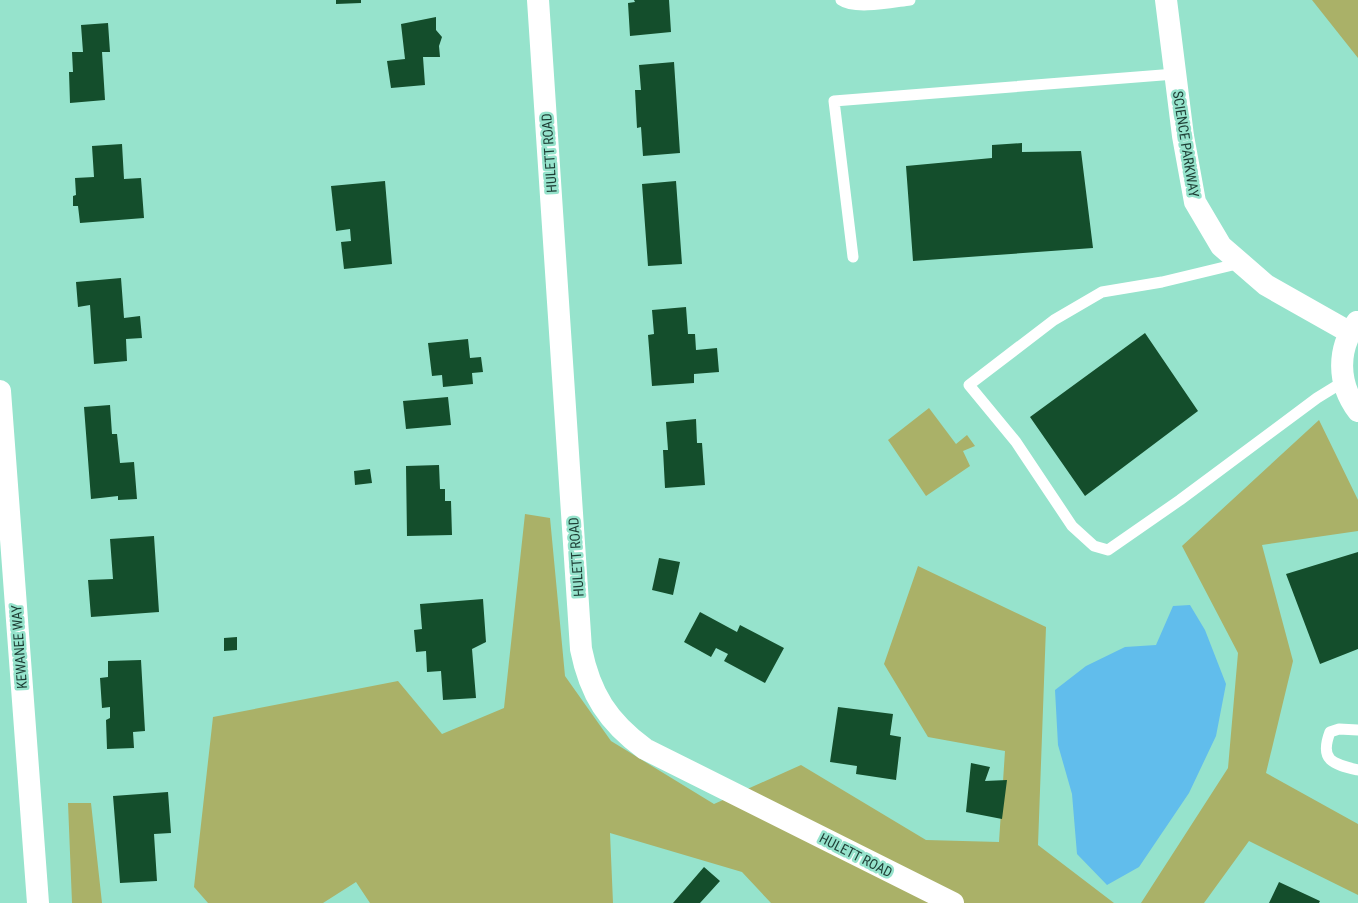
<svg xmlns="http://www.w3.org/2000/svg" width="1358" height="903" font-family="'Roboto Condensed',sans-serif">
  <style>
    .green { fill: #aab168 }
    .water { fill: #61bdec }
    .building { fill: #144e2c }
    .lines { fill: none; stroke-linecap: round; stroke-linejoin: round }
    .lane { stroke: #fff; stroke-width: 11 }
    .street { stroke: #fff; stroke-width: 22 }
    .labels { text-anchor: middle; dominant-baseline: central; stroke-width: 5; stroke-linejoin: round; paint-order: stroke }
    .street-label { font-size: 14px; fill: #1d3d34; stroke: #96e3cc }
  </style>
  <rect width="100%" height="100%" fill="#96e3cc"/>
  <!-- green -->
  <path class="green" d="M1312,0H1358V58Z
    M929,408L956,444L967,435L975,446L963,451L970,466L926,496L888,440Z
    M1319,420L1358,500V531L1262,545L1293,661L1266,773L1358,824V895L1249,841L1204,903H1141L1228,768L1238,653L1182,546Z
    M525,514L550,518L565,676L611,741L714,804L801,765L926,840L999,842L1005,751L928,737L884,664L918,566L1046,627L1038,845L1114,903H771L742,872L610,833L613,903H370L356,882L323,903H208L194,887L213,717L398,681L442,734L504,708Z
    M68,803H91L102,903H72Z"/>
  <!-- water -->
  <path class="water" d="M1190,605L1205,630L1226,684L1216,736L1189,793L1139,867L1107,885L1077,854L1072,794L1058,745L1055,690L1086,666L1125,647L1156,645L1173,606Z"/>
  <!-- building -->
  <path class="building" d="M336,0H361V3L336,4Z
    M634,0H669L671,32L630,36L628,3L635,2Z
    M436,17V30L442,37L439,46L440,57H423L425,85L391,88L387,61L405,59L401,24Z
    M108,23L110,52H102L105,100L70,103L69,72H73L72,52H83L81,25Z
    M674,62L680,153L643,156L641,127L637,128L635,90H641L639,65Z
    M1022,143V152L1081,151L1093,248L913,261L906,166L992,158V145Z
    M122,144L124,179L141,178L144,218L80,223L78,206H73V196L76,195L75,178L94,177L92,146Z
    M385,181L392,264L344,269L341,242L351,241L350,229L336,231L331,186Z
    M676,181L682,264L648,266L642,184Z
    M121,278L124,318L140,316L142,338L126,339L127,361L94,364L90,305L78,307L76,282Z
    M686,307L688,334H695L696,350L717,348L719,372L694,374V383L652,386L648,335L654,334L652,310Z
    M1145,333L1198,411L1085,496L1030,417Z
    M468,339L470,358L481,357L483,372L472,373L473,384L443,387L442,375L432,376L428,343Z
    M448,397L451,425L406,429L403,401Z
    M110,405L112,434H117L120,463L134,462L137,499L118,500V496L91,499L84,407Z
    M696,419L697,443H702L705,485L665,488L663,450H668L666,422Z
    M439,465L440,489H445V501H451L452,535L407,536L406,466Z
    M370,469L372,483L355,485L354,471Z
    M154,536L159,612L91,617L88,580L113,579L110,539Z
    M1358,552V649L1320,664L1286,574Z
    M659,558L680,562L673,595L652,590Z
    M483,599L486,642L472,649L476,698L443,700L441,671L427,672L426,651L416,652L414,630L422,629L420,604Z
    M700,612L737,632L740,625L784,648L765,683L724,661L728,654L716,648L711,657L684,642Z
    M237,637V650L224,651V638Z
    M141,660L145,731L133,732L134,748L107,749L106,720L110,718V707L102,708L100,678L108,677V661Z
    M838,707L893,714L890,735L901,737L896,780L856,774L857,766L830,762Z
    M971,763L990,767L985,781L1007,780L1002,819L966,812Z
    M168,792L171,833L154,834L157,881L120,883L113,796Z
    M704,867L720,881L700,903H673Z
    M1279,882L1320,901L1319,903H1269Z"/>
  <g class="lines">
    <!-- lane -->
    <path class="lane" d="M841,0C855,10 893,2 910,0
      M853,257L834,101L1175,74
      M1241,263L1162,282L1102,292L1054,320L969,385L1016,442L1072,526L1094,546L1108,550L1180,500L1317,398L1343,382
      M1358,730L1339,729L1330,732C1319,761 1333,764 1358,770"/>
    <!-- street -->
    <path class="street" d="M538,0L581,649C590,694 608,722 645,749L953,903
      M1166,0L1183,136L1195,202L1221,246L1266,285L1349,332
      M1357,322C1337,349 1337,383 1358,411
      M0,391L38,903"/>
  </g>
  <g class="labels">
    <!-- street labels -->
    <g class="street-label">
      <text transform="translate(1186 144) rotate(81)">SCIENCE PARKWAY</text>
      <text transform="translate(549 153) rotate(-94)">HULETT ROAD</text>
      <text transform="translate(576 557) rotate(-94)">HULETT ROAD</text>
      <text transform="translate(19 647) rotate(-94)">KEWANEE WAY</text>
      <text transform="translate(856 855) rotate(27)">HULETT ROAD</text>
    </g>
  </g>
</svg>
